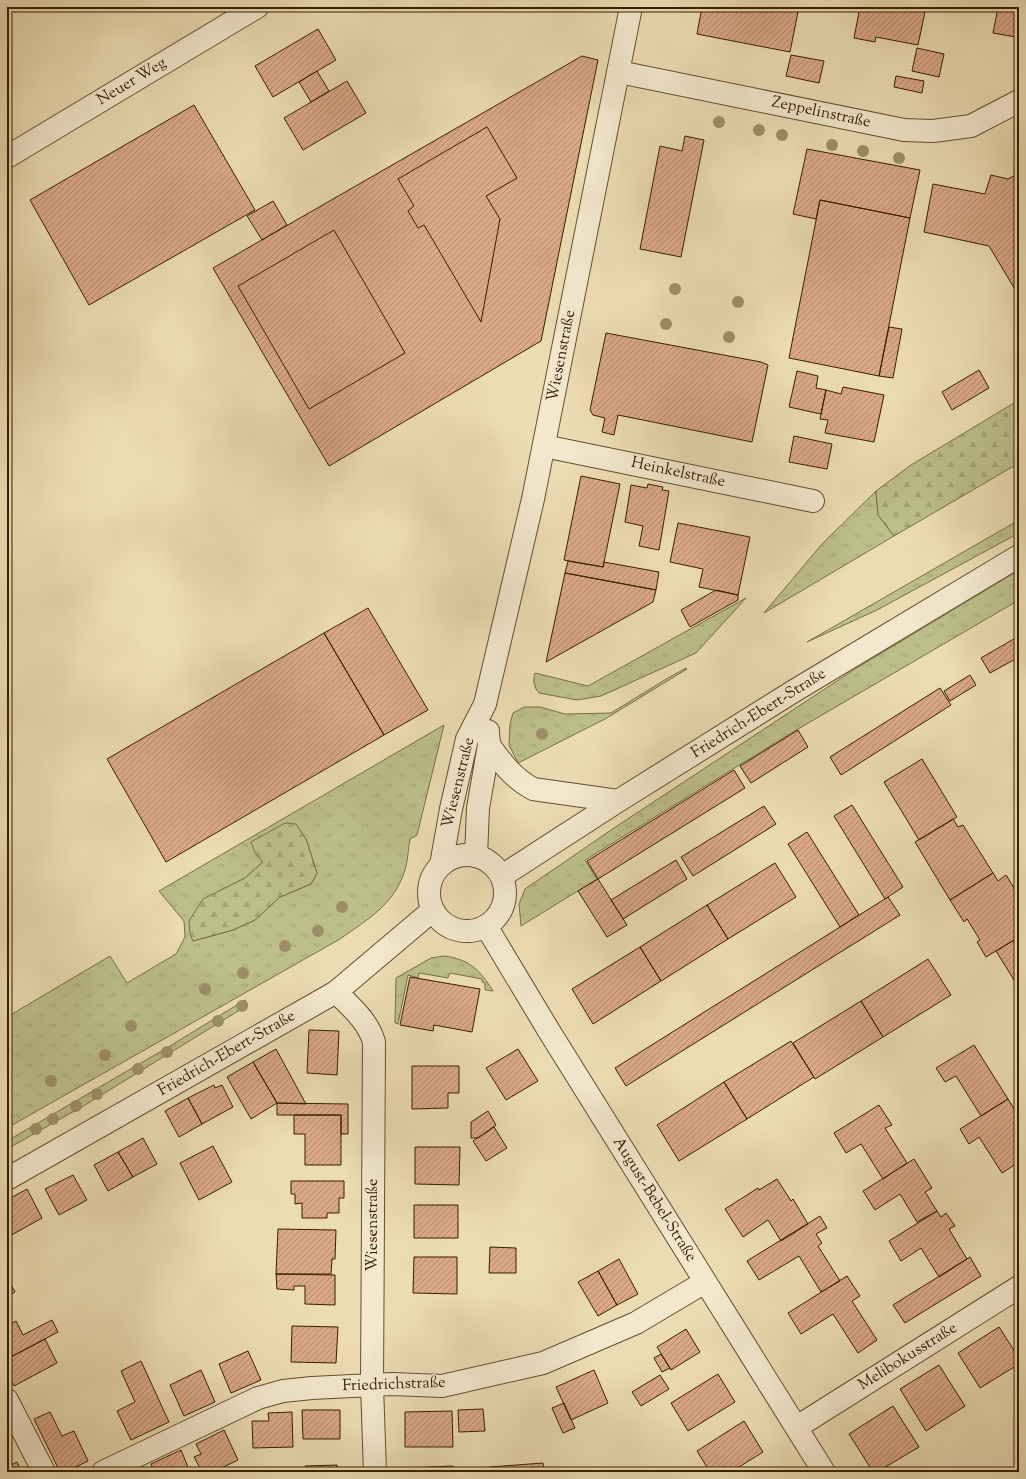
<svg xmlns="http://www.w3.org/2000/svg" width="1026" height="1479" font-family="'Sorts Mill Goudy',serif">
  <style>
    .grass { fill: url(#grass-tufts); stroke: #7a6e45; fill-rule: evenodd }
    .forest { fill: url(#forest-firs); stroke: #7a6e45 }
    .building { fill: url(#building-hatch); stroke: #371e00 }
    .lines { fill: none; stroke-linecap: round; stroke-linejoin: round }
    .minor-casing { stroke: #644e2d; stroke-width: 24 }
    .tertiary-casing { stroke: #644e2d; stroke-width: 24 }
    .minor { stroke: #f3e8ce; stroke-width: 22 }
    .tertiary { stroke: #f3e8ce; stroke-width: 22 }
    .tree { fill: #9e8e68 }
    .labels { text-anchor: middle; dominant-baseline: central; stroke-width: 3; stroke-linejoin: round; paint-order: stroke }
    .street-label { font-size: 16px; fill: #371e00; stroke: #f3e8ce }
  </style>
  <defs>
    <pattern id="grass-tufts" width="24" height="20" patternUnits="userSpaceOnUse"><rect width="24" height="20" fill="#bcbf8a"/><path d="M3 7l-1-3M5 7V3M7 7l1-3M15 17l-1-3M17 17v-4M19 17l1-3" fill="none" stroke="#a2a475"/></pattern>
    <pattern id="forest-firs" width="22" height="20" patternUnits="userSpaceOnUse"><rect width="22" height="20" fill="#bcbf8a"/><path d="M5 1l3.5 6h-7zM16 11l3.5 6h-7z" fill="#a2a475"/></pattern>
    <pattern id="building-hatch" width="6" height="6" patternUnits="userSpaceOnUse"><rect width="6" height="6" fill="#dba98a"/><path d="M-1 1l2-2M0 6l6-6M5 7l2-2" fill="none" stroke="#b2896e"/></pattern>
  </defs>
  <rect width="100%" height="100%" fill="#ecdcb4"/>
  <filter id="stains"><feTurbulence type="fractalNoise" baseFrequency=".005" numOctaves="4"/><feColorMatrix values="0 0 0 0 .2 0 0 0 0 .09 0 0 0 0 .02 0 0 0 .5 -.17"/></filter>
  <radialGradient id="worn" r=".72"><stop offset=".6" stop-color="#630" stop-opacity="0"/><stop offset="1" stop-color="#630" stop-opacity=".3"/></radialGradient>
  <!-- grass -->
  <path class="grass" d="M876,491L878,515L894,536L764,613L822,544Z
    M1019,520V533L877,610L807,642Z
    M1019,570V600L798,729L585,860L597,879L521,926L519,904L525,889L614,828L855,669Z
    M746,598L696,653L601,696L577,700L539,693C533,686 533,681 535,673L588,686Z
    M686,668L687,669L605,719L518,763L509,745L510,724L513,713L524,707H540L565,714L611,713L668,678Z
    M444,725L417,835L410,839C408,849 408,861 405,870C394,905 368,919 340,939L7,1128V1017L110,956L127,983L176,954L185,937L184,921L159,891ZM306,839L317,873L311,884L280,897L255,920L233,930L193,941L215,893L245,878L264,861L255,853Z
    M444,956C469,959 480,970 493,991L485,990V983L482,982V979L450,973L448,978L419,973L418,978L408,975L398,1024L395,1023L396,978L431,958Z
    M245,1000L248,1005L85,1105L7,1149V1141L165,1049Z"/>
  <!-- forest -->
  <path class="forest" d="M1019,400V463L894,536L878,515L876,491L911,465Z
    M285,823L296,824L306,839L317,873L311,884L280,897L255,920L233,930L193,941L190,934L189,921L203,899L245,878L263,862L255,853L251,842Z"/>
  <!-- building -->
  <path class="building" d="M702,7H799L790,52L697,34Z
    M860,7H926L918,45L876,37L875,42L854,38Z
    M998,7H1019V19L1016,37L993,33Z
    M318,29L336,60L273,97L255,66Z
    M917,48L944,54L939,77L912,71Z
    M791,55L824,61L819,83L786,76Z
    M582,56L598,60L541,341L329,466L213,268Z
    M317,71L329,91L311,102L299,82Z
    M896,76L924,81L922,93L894,87Z
    M347,81L366,113L303,150L284,118Z
    M194,105L255,210L89,305L30,200Z
    M487,127L517,178L486,196L500,219L481,322L424,225L418,228L408,211L414,206L398,179Z
    M685,136L704,140L681,257L640,249L660,146L682,151Z
    M807,149L920,170L910,218L820,200L816,219L793,214Z
    M1019,173V296L989,246L924,232L933,184L985,194L991,175L1008,179Z
    M820,200L910,218L879,376L789,358Z
    M273,201L287,225L262,240L247,216Z
    M334,230L405,353L309,409L238,286Z
    M889,327L902,329L893,378L879,376Z
    M606,333L761,362L768,365L752,442L618,415L614,435L602,432L605,418L593,415L590,410Z
    M979,370L989,388L952,410L942,392Z
    M797,371L818,376L816,388L826,390L821,414L789,407Z
    M843,387L884,395L874,442L825,433L828,420L820,419L826,390L841,394Z
    M794,436L832,444L827,469L789,462Z
    M581,476L620,484L603,567L564,560Z
    M648,484L663,487L662,490L669,491L659,550L639,546L643,526L625,522L631,485L647,488Z
    M678,523L750,537L738,595L699,587L703,569L670,562Z
    M568,561L603,567L604,562L659,572L656,590L565,573Z
    M565,573L656,590L653,602L546,662Z
    M716,590L738,595V600L690,627L681,610Z
    M368,608L428,710L384,735L324,633Z
    M324,633L384,735L166,862L107,759Z
    M1019,636V657L990,673L981,658Z
    M970,675L976,685L950,701L944,691Z
    M940,688L951,705L841,775L830,757Z
    M798,730L808,747L751,783L740,766Z
    M922,759L957,817L919,840L884,782Z
    M734,770L745,788L598,879L587,861Z
    M852,805L903,887L885,899L834,816Z
    M764,806L776,824L693,876L681,857Z
    M953,819L958,827L963,825L993,873L950,900L915,842Z
    M807,832L859,915L840,927L788,844Z
    M676,860L687,879L623,919L611,900Z
    M775,863L796,897L728,939L707,905Z
    M993,873L998,881L1006,875L1019,896V898L1015,901L1019,907V937L986,957L977,942L980,940L967,919L964,922L950,900Z
    M598,879L627,925L607,937L578,891Z
    M888,897L900,915L626,1086L615,1068Z
    M707,905L728,939L661,981L640,947Z
    M1019,937V988L996,951Z
    M640,947L661,981L593,1024L572,989Z
    M928,959L951,995L883,1037L861,1001Z
    M410,977L480,989L472,1032L434,1025L433,1031L400,1025Z
    M861,1001L883,1037L815,1079L793,1043Z
    M309,1030L339,1031L337,1075L307,1073Z
    M791,1041L814,1077L747,1119L724,1082Z
    M974,1045L1008,1099L981,1116L956,1076L945,1082L936,1068Z
    M276,1049L306,1104L277,1103L253,1062Z
    M518,1049L538,1081L506,1100L486,1068Z
    M253,1062L277,1103L251,1119L227,1077Z
    M412,1066H459V1093H448V1108L412,1109Z
    M724,1082L747,1119L679,1161L657,1125Z
    M214,1085L215,1088L222,1085L233,1107L202,1124L188,1098Z
    M188,1098L202,1124L179,1137L165,1111Z
    M1008,1099L1019,1117V1162L1002,1173L979,1137L969,1144L960,1129Z
    M277,1103L348,1104V1134H341V1115H277Z
    M879,1105L892,1125L885,1128L907,1163L883,1179L861,1144L846,1153L834,1133Z
    M488,1111L496,1125L478,1138H471V1122Z
    M294,1115H341V1165H305V1134H294Z
    M494,1127L507,1148L486,1161L473,1141Z
    M143,1138L157,1164L133,1177L118,1152Z
    M213,1146L232,1182L199,1200L180,1163Z
    M415,1147H460L459,1185L415,1184Z
    M118,1152L133,1177L108,1191L94,1165Z
    M914,1159L932,1188L925,1192L937,1211L917,1222L900,1194L875,1210L863,1191Z
    M73,1175L87,1200L59,1215L45,1189Z
    M777,1179L791,1201L793,1199L808,1224L781,1241L768,1220L743,1237L725,1209L758,1188L759,1190Z
    M291,1181H344V1198H339V1213H327V1218H302V1203L295,1204V1194H291Z
    M27,1189L42,1218L8,1237L7,1200Z
    M414,1205H458V1238H414Z
    M937,1211L941,1217L946,1213L955,1226L949,1229L967,1259L939,1277L921,1248L901,1261L889,1241Z
    M820,1216L827,1228L816,1234L822,1243L818,1246L840,1281L821,1292L799,1256L759,1280L747,1261Z
    M278,1229L336,1230L335,1259H332L331,1274H276Z
    M490,1247L516,1248V1273H489Z
    M414,1257H457V1294L413,1293Z
    M970,1257L981,1276L905,1323L893,1305Z
    M619,1259L638,1294L617,1305L598,1271Z
    M598,1271L617,1305L598,1316L578,1282Z
    M276,1274L335,1275V1305L305,1304V1286H294V1290L277,1289Z
    M847,1276L860,1296L852,1301L877,1340L858,1353L833,1314L801,1334L788,1313Z
    M7,1277L15,1292L7,1297Z
    M52,1320L58,1332L7,1359V1326L16,1321L23,1335Z
    M292,1326L338,1327L336,1363L291,1362Z
    M999,1327L1019,1358V1364L980,1388L958,1353Z
    M686,1329L700,1352L671,1370L657,1347Z
    M45,1339L57,1363L14,1386L7,1372V1359Z
    M248,1351L261,1380L231,1393L219,1364Z
    M661,1354L670,1368L662,1372L654,1358Z
    M141,1361L169,1422L131,1440L117,1411L135,1402L121,1371Z
    M939,1365L965,1406L926,1431L900,1389Z
    M201,1370L215,1402L184,1416L170,1385Z
    M594,1370L608,1403L571,1420L556,1387Z
    M718,1374L735,1402L688,1431L671,1403Z
    M660,1375L669,1389L641,1406L632,1392Z
    M564,1403L575,1428L563,1433L552,1408Z
    M893,1406L919,1447L877,1472H873L849,1434Z
    M483,1409L485,1431L459,1432L458,1410Z
    M302,1410H340V1439H303Z
    M452,1411L453,1447H405V1412Z
    M50,1412L62,1436L74,1431L88,1461L65,1472H60L34,1419Z
    M292,1412L293,1447L253,1448L252,1421H269L268,1413Z
    M744,1421L763,1452L731,1472H710L697,1451Z
    M224,1430L238,1460L213,1472H209L208,1470L202,1472L194,1457L201,1454L196,1444Z
    M181,1450L190,1472H154L151,1464Z
    M17,1462L22,1472H7V1467Z
    M543,1463L544,1472H490V1467Z
    M337,1465L338,1472H305V1466Z
    M453,1466V1472H407V1468Z"/>
  <g class="lines">
    <defs>
      <path id="minor" d="M619,72L904,130L933,131L971,126L1019,101
        M7,157L257,7
        M544,446L813,501
        M476,856L478,808L489,745L488,731
        M441,865L451,809L467,739L485,704L533,499L631,7
        M486,926L549,1031L824,1472
        M336,992C351,1007 368,1021 374,1042L372,1385L375,1472
        M7,1400L44,1472
        M797,1427L1019,1287
        M103,1472L258,1398L283,1391L312,1388L392,1384L442,1386L543,1363L636,1323L705,1282"/>
      <path id="tertiary" d="M489,745C502,763 513,778 533,789L618,801
        M429 893a38 38 0 1 1 76 0a38 38 0 1 1-76 0Z
        M502,876L618,801L794,691L1019,556
        M7,1179L336,992L433,910"/>
    </defs>
    <!-- minor casing -->
    <use href="#minor" class="minor-casing"/>
    <!-- tertiary casing -->
    <use href="#tertiary" class="tertiary-casing"/>
    <!-- minor -->
    <use href="#minor" class="minor"/>
    <!-- tertiary -->
    <use href="#tertiary" class="tertiary"/>
  </g>
  <!-- trees -->
  <g class="tree">
    <circle cx="719" cy="122" r="6"/>
    <circle cx="759" cy="130" r="6"/>
    <circle cx="782" cy="135" r="6"/>
    <circle cx="832" cy="145" r="6"/>
    <circle cx="863" cy="151" r="6"/>
    <circle cx="899" cy="158" r="6"/>
    <circle cx="675" cy="289" r="6"/>
    <circle cx="738" cy="302" r="6"/>
    <circle cx="666" cy="324" r="6"/>
    <circle cx="729" cy="337" r="6"/>
    <circle cx="542" cy="734" r="6"/>
    <circle cx="342" cy="907" r="6"/>
    <circle cx="318" cy="931" r="6"/>
    <circle cx="285" cy="946" r="6"/>
    <circle cx="243" cy="973" r="6"/>
    <circle cx="205" cy="989" r="6"/>
    <circle cx="242" cy="1006" r="6"/>
    <circle cx="218" cy="1021" r="6"/>
    <circle cx="131" cy="1026" r="6"/>
    <circle cx="167" cy="1052" r="6"/>
    <circle cx="105" cy="1055" r="6"/>
    <circle cx="138" cy="1069" r="6"/>
    <circle cx="51" cy="1081" r="6"/>
    <circle cx="97" cy="1094" r="6"/>
    <circle cx="76" cy="1106" r="6"/>
    <circle cx="53" cy="1119" r="6"/>
    <circle cx="36" cy="1129" r="6"/>
  </g>
  <g class="labels">
    <!-- street labels -->
    <g class="street-label">
      <text transform="translate(132 82) rotate(-31)">Neuer Weg</text>
      <text transform="translate(821 113) rotate(12)">Zeppelinstraße</text>
      <text transform="translate(562 356) rotate(-79)">Wiesenstraße</text>
      <text transform="translate(678 473) rotate(12)">Heinkelstraße</text>
      <text transform="translate(759 714) rotate(-32)">Friedrich-Ebert-Straße</text>
      <text transform="translate(459 783) rotate(-76)">Wiesenstraße</text>
      <text transform="translate(227 1054) rotate(-30)">Friedrich-Ebert-Straße</text>
      <text transform="translate(654 1200) rotate(58)">August-Bebel-Straße</text>
      <text transform="translate(373 1225) rotate(-90)">Wiesenstraße</text>
      <text transform="translate(908 1357) rotate(-32)">Melibokusstraße</text>
      <text transform="translate(394 1385) rotate(-2)">Friedrichstraße</text>
    </g>
  </g>
  <!-- margin -->
  <rect width="1026" height="1479" fill="none" stroke="#ecdcb4" stroke-width="24"/>
  <rect x="8" y="8" width="1010" height="1463" fill="none" stroke="#371e00" stroke-width="2"/>
  <rect x="12" y="12" width="1002" height="1455" fill="none" stroke="#371e00"/>
  <rect width="100%" height="100%" filter="url(#stains)"/>
  <rect width="100%" height="100%" fill="url(#worn)"/>
</svg>
